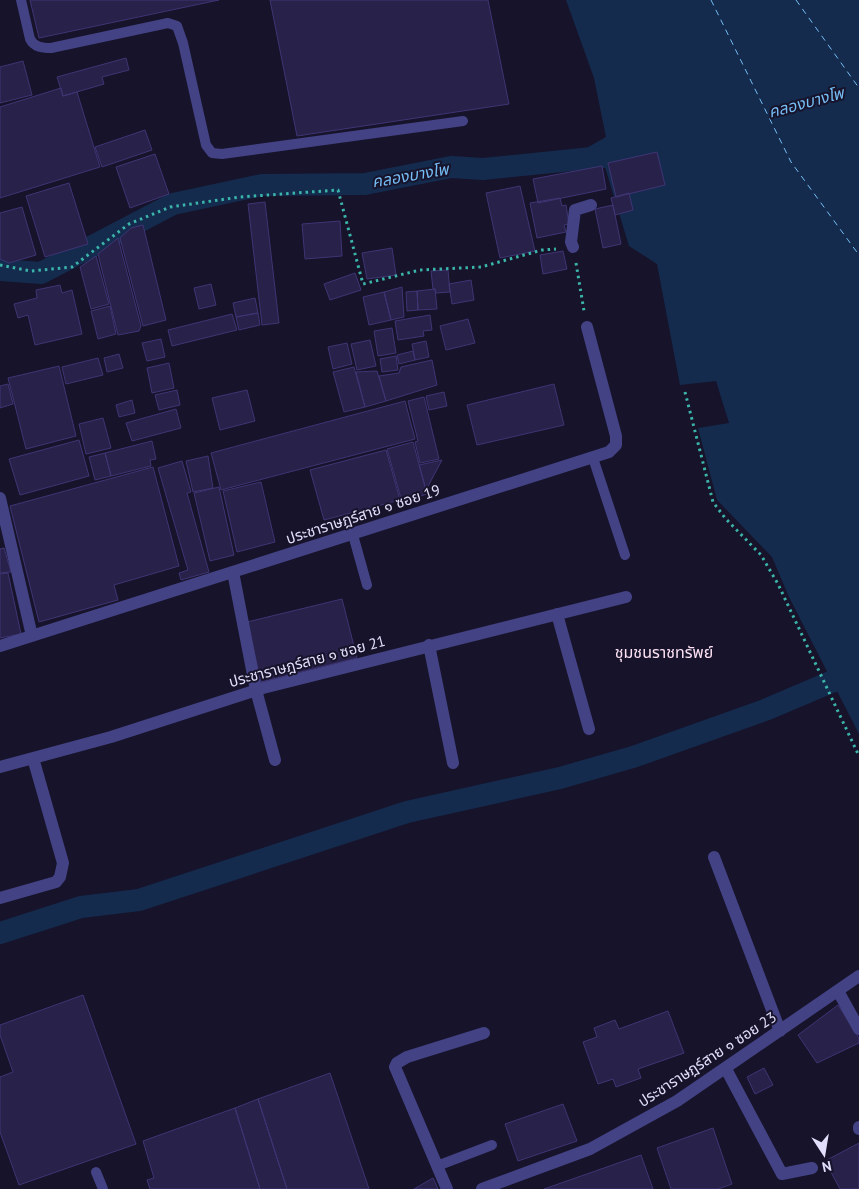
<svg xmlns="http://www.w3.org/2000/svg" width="859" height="1189" font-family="'PT Sans','Noto Sans Thai',sans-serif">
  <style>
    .water { fill: #142b4e }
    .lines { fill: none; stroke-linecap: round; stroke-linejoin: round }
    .canal { stroke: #142b4e; stroke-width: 22 }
    .ferry { stroke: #75bdf4; stroke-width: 1; stroke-dasharray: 6 5; stroke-linecap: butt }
    .building { fill: #28214a; stroke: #3f3574 }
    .path { stroke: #3bb4a9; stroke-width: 3; stroke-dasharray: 2.5 4; stroke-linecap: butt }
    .service { stroke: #434285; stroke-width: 10 }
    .minor { stroke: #434285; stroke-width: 12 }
    .labels { text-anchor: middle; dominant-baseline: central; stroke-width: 4; stroke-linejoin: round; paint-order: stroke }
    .street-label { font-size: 15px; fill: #e1dffc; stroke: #17132a }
    .water-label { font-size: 16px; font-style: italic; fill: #75bdf4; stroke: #17132a }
    .neighbourhood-label { font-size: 16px; fill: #fde1f3; stroke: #17132a }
  </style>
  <rect width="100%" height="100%" fill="#17132a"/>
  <!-- water -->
  <path class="water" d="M566,0H859V734L789,597L772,557L717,500L698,428L729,423L716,381L680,385L657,264L629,246L602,157L583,150L606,137L594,78Z"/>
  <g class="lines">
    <!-- canal -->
    <path class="canal" d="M0,270L41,273L173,204L262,185L365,184L451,167L483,169L602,157L632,149
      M0,933L81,907L139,900L407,812L560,778L633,757L765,710L831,682L859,675"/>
    <!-- ferry -->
    <path class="ferry" d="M711,0L791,162L859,255
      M796,0L859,88"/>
  </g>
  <!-- building -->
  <path class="building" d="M30,0H219L39,38Z
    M270,0H488L509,104L297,136Z
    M126,58L129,70L102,77L104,84L63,96L57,77Z
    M23,61L32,95L0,103V67Z
    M61,88L63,96L77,92L100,167L0,198V107Z
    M145,130L152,150L102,167L95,147Z
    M657,152L665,185L616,197L608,163Z
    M155,154L169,194L130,208L116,167Z
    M602,166L606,189L538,203L533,179Z
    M69,183L88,244L45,257L26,196Z
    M520,186L535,251L500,258L486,193Z
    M629,193L633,210L615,215L611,198Z
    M560,198L562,206L566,205L569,224L564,225L566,232L537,238L530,203Z
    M265,202L279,323L262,325L248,204Z
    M613,205L621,244L603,248L595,209Z
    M22,207L36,255L9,263L0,259V213Z
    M340,221L342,256L305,259L302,224Z
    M143,225L166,320L143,326L120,238L131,228Z
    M118,238L141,326L139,331L118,335L98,254Z
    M392,248L396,275L367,279L362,253Z
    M563,251L567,269L543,274L540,255Z
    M96,256L109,304L91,309L80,267Z
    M448,270L450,292L436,293L435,289H433L431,271Z
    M355,273L361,290L330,300L324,284Z
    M471,280L474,300L452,304L449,284Z
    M211,284L216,305L199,309L194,288Z
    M60,285L62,293L72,290L82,334L35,345L28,315L18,318L14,304L37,298L36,290Z
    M402,287L404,317L391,320L384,292Z
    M435,289L437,309L418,310L417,291Z
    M417,291L418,310L407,311L406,292Z
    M384,292L391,320L369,325L363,297Z
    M255,298L258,313L236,317L233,303Z
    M110,306L116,334L98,339L91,311Z
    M258,313L260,325L239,330L236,317Z
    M232,314L237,330L172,346L168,330Z
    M430,315L432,330L423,331L424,336L398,340L395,321Z
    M468,319L475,343L446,350L440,326Z
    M392,328L396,353L378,356L374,331Z
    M161,339L165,357L147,361L142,343Z
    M370,340L376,366L357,370L351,344Z
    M426,341L429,357L415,360L412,344Z
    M347,343L352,364L333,369L328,347Z
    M413,351L415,360L399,364L397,355Z
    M119,354L123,368L107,372L104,358Z
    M396,356L398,370L382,372L380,359Z
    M98,358L103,375L66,384L62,367Z
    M432,360L437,385L386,401L379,376L399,373L401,367Z
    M169,363L174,388L152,393L147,368Z
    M59,366L76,436L26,449L8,378Z
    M354,367L365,407L344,412L333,372Z
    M377,371L386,401L365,407L356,372Z
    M8,384L13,404L0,408V386Z
    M554,384L564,425L477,445L467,405Z
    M177,390L180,405L159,410L155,395Z
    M247,390L255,421L220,430L212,398Z
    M444,392L447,406L429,410L426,396Z
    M424,397L439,459L420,463L415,442L418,441L408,401Z
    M132,400L135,413L119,417L116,405Z
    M405,401L415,439L221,490L211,453Z
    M176,409L181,428L132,441L126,423Z
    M103,418L111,448L86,454L79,424Z
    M79,440L89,476L20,495L9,459Z
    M152,441L156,459L150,460L151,466L111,476L105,453Z
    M413,442L427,494L402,502L387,449Z
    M386,450L400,500L324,520L310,470Z
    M105,453L111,476L95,480L89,457Z
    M208,456L213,488L193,492L186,461Z
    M442,460L426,490L419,465Z
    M182,461L191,492L187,493L209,572L181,580L179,573L188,570L158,468Z
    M153,467L179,566L114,585L118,600L39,622L10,506Z
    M261,482L275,542L237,552L223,491Z
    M219,487L234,555L210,561L194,493Z
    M4,548L11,572L0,573V549Z
    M8,573L21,634L0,638V574Z
    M342,599L357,658L261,682L247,622Z
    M83,995L136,1144L19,1185L0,1132V1077L13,1072L0,1035V1025Z
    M838,1005L859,1038V1043L817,1063L798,1035Z
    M668,1011L684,1053L638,1069L641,1078L616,1087L613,1079L598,1084L583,1042L597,1037L594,1028L615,1020L619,1029Z
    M764,1068L773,1085L755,1094L747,1077Z
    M330,1073L369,1189H287L258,1099Z
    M258,1099L287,1189H260L235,1108Z
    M563,1104L577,1141L518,1161L505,1124Z
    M235,1108L260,1189H150L147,1180L154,1178L143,1141Z
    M713,1128L732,1184L718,1189H671L657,1148Z
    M859,1143V1189H840L825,1161Z
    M641,1155L653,1189H544Z
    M433,1178L438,1189H414Z"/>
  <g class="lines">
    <!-- path -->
    <path class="path" d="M576,263L584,311
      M0,265L31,271L72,267L129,224L170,207L240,197L338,190L363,284L420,270L481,267L542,250L556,249
      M685,392L713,502L725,518L761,555L778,584L859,756"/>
    <!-- service -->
    <path class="service" d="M21,0L30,39C34,47 42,48 51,48L168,23L177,26L183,43L206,145L212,153L222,154L463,121
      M593,458L625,555
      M353,535L367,585
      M437,1166L492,1145
      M96,1172L103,1189"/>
    <!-- minor -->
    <path class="minor" d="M573,247L571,242L575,210L591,205
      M0,498L32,636
      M233,572L256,690L275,760
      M557,614L589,729
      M429,645L453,763
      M0,646L609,452L616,445V436L587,327
      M0,767L111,737L263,688L626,597
      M714,857L780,1031
      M0,898L56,882L60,877L63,863L33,758
      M838,991L859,1029
      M726,1069L782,1174L812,1168
      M859,1127V1129
      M447,1189L395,1067L397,1063L407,1057L484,1033
      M482,1189L590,1149L677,1101L859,976"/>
  </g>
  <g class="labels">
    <!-- street labels -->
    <g class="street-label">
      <text transform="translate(363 514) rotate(-18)">ประชาราษฎร์สาย ๑ ซอย 19</text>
      <text transform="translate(307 661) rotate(-15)">ประชาราษฎร์สาย ๑ ซอย 21</text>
      <text transform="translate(707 1059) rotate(-33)">ประชาราษฎร์สาย ๑ ซอย 23</text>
    </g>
    <!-- water labels -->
    <g class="water-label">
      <text transform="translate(806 102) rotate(-15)">คลองบางโพ</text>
      <text transform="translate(410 175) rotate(-10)">คลองบางโพ</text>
    </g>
    <!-- neighbourhood labels -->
    <g class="neighbourhood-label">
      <text x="664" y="652">ชุมชนราชทรัพย์</text>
    </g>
  </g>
  <!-- north arrow -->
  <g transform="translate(824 1154) rotate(168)" stroke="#17132a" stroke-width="4" paint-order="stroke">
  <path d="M0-4L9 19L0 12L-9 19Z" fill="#e1dffc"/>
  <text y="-8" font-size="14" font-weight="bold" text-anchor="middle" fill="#e1dffc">N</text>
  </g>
</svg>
